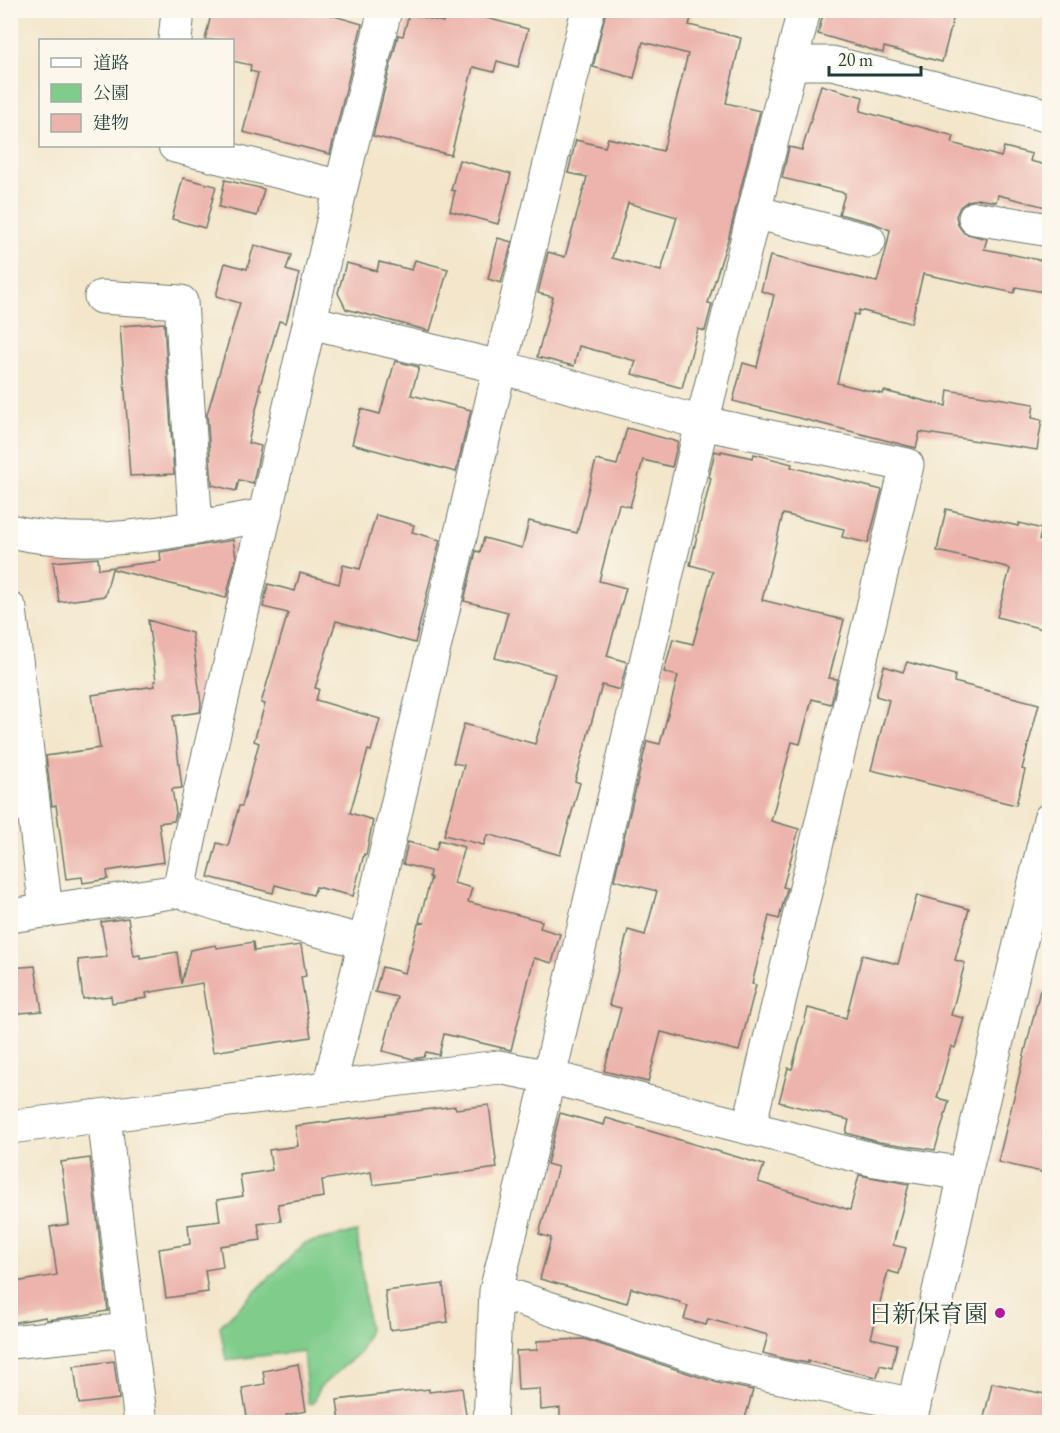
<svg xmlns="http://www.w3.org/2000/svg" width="1060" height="1433" font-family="'EB Garamond','Noto Serif JP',serif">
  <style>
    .green { fill: #7fcc8b; stroke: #4f8460; stroke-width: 1.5 }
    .building { fill: #ecb4ac; fill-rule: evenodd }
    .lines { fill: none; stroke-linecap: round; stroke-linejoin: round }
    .street-casing { stroke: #697869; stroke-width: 35 }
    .secondary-casing { stroke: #697869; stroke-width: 35 }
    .street { stroke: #fff; stroke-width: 33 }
    .secondary { stroke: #fff; stroke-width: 33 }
    .poi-dot { fill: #b5179e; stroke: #fbf7ec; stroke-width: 2 }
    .labels { text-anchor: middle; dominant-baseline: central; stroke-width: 5; stroke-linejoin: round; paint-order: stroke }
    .poi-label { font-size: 24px; fill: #1f3d34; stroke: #fbf7ec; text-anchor: end }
  </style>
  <rect width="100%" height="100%" fill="#fbf7ec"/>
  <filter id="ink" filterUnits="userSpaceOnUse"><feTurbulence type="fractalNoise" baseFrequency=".0167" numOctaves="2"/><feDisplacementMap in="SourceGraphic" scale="12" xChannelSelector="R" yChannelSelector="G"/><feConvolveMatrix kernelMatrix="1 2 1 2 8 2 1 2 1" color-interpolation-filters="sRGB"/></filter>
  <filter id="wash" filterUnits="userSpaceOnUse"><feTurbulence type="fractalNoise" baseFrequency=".008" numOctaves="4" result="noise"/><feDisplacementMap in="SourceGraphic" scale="24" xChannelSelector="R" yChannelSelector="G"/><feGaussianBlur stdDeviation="1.35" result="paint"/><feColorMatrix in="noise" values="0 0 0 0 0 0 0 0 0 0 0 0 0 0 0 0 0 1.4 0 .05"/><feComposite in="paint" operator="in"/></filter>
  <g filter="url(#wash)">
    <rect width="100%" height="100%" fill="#f3e6cb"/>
    <!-- green -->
    <path class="green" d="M357,1232L369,1330L359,1353L319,1388L314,1403L308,1404L303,1351L226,1360L220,1326L305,1243Z"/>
    <g id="blocks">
      <!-- building -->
      <path class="building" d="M212,10H313L362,24L330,154L243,132L258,73L250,71L251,65L232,61V40H205Z
        M446,10H456L528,29L518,67L497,61L494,72L473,67L451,155L373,136L398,35L403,36L409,14L443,22Z
        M606,10H693L689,25L741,38L726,103L760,111L729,236L708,303L712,304L705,331L698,329L682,388L632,374L636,361L579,346L574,366L537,357L553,297L538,293L548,252L565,257L587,177L568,173L576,140L605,147L608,138L663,151L688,54L643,42L634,78L593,67ZM628,203L677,217L661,271L612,258Z
        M824,10H930L954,16L942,62L884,47L883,53L818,34Z
        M821,85L863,97L860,111L954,136L952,143L1001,157L1004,147L1032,154L1030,161L1050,166V208L998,195L996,202L978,199L968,201L960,207L956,216L958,225L964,233L987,239L984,249L1050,262V293L1016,287L1014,293L923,274L911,323L859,310L858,315L854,314L837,383L883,394L884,391L946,406L948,390L1034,404L1032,418L1042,420L1037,450L920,432L916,448L733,401L743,363L757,367L774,295L761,291L770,256L877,282L887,246L890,230L874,223L839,214L845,193L782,178L789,147L802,150Z
        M459,160L511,174L498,224L450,211L455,191L451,190Z
        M183,178L216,186L205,228L172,219Z
        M225,180L264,189L257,216L219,207Z
        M498,238L512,242L501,283L488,279Z
        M254,245L291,255L286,270L299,274L286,323L279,321L259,389H261L248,443L261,446L253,483L239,480L236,491L212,485L207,414L240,303L216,296L225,263L247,269Z
        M415,260L448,269L430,331L346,309L338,293L346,263L377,271L379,262L412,270Z
        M164,323L174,474L130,476L128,445H129L120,326Z
        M395,361L419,367L411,395L471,410L456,472L352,444L361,409L380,414Z
        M627,428L678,442L672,467L643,460L630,507L619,504L599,581L626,588L607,656L627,662L620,690L602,685L575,781L580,783L560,855L491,835H487L484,845L444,835L464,765L453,763L464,724L535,744L555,674L495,658L508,612L464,601L476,551L480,552L484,538L522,548L529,521L577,533L596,460L617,465Z
        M715,451L721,453V451L753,458L754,454L792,464L791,467L882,490L868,543L842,537L844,529L783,514L762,600L844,620L829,678L837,679L831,704L812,699L800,744L792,742L771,821L799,829L783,887L787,888L779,919L769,916L752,984L756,985L739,1051L661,1032L648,1082L604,1071L621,1008L609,1005L628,930L645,935L657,891L614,880L647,741L660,744L678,676L664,672L673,639L693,644L713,571L690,565L711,478L709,477Z
        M946,509L1018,526L1019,523L1042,529L1039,540L1050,543V631L997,617L1010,569L1007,567L937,551Z
        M376,515L414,525L412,532L440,540L415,643L336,621L315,688L319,689L316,700L380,719L371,751L368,750L350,813L373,820L366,855L364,854L353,896L316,887L313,895L275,885L273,893L208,877L217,843L228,846L239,806H242L259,743L254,741L265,704L261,703L288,613L263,607L268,584L295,591L300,573L339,584L343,565L360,569Z
        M233,540L236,557L226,598L112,569L105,596L59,602L53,562L98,558L99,569L161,561L160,552Z
        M148,620L192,633L201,704L200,712L173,716L182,788L172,789L176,813L174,821L159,823L164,862L107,871L108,879L83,883L82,877L66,879L56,805L52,806L46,756L100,748L92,695L155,686L154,681H156Z
        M907,662L955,675L954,682L1039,704L1022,769L1025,770L1016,805L871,770L889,700L876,696L884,666L903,672Z
        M439,840L464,847L454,883L472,888L468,902L542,921L540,928L560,934L552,963L534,958L511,1050L444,1034L439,1055L426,1052L424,1057L413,1059L383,1051L397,997L375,992L382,967L405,973L418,924L425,923L419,922L431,878L429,877L430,871L403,864L408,842L436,850Z
        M917,895L969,909L955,960L965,963L951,1015L964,1018L955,1048L951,1046L937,1098L949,1101L935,1150L879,1142L846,1133L849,1120L779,1102L788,1068L792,1069L808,1008L846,1018L862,955L898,964Z
        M128,918L134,956L140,955V958L177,952L181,984L190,950L216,945L217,948L253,942L254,951L301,945L306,976L301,977L311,1037L213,1052L202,983L146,993L147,998L112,1003L111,996L83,999L78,960L107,957L101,922Z
        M35,966L42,1011L10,1014V968Z
        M1040,990L1050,991V1174L998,1162Z
        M489,1105L497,1168L373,1185L371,1172L322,1180L324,1197L278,1204L281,1221L258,1224L261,1240L220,1246L223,1267L205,1270L208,1292L166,1298L159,1249L190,1244L188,1225L220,1221L217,1200L243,1196L240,1175L272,1170L269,1150L298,1146L295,1126L455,1106L456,1109Z
        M560,1113L604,1125L606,1118L764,1165L758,1182L850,1210L859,1175L909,1184L893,1245L906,1248L899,1274L888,1271L871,1338L897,1344L892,1368L880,1365L877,1377L808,1361V1363L785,1359L763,1353L768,1335L708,1319L706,1325L684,1319L688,1306L680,1304V1302L631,1288L627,1303L540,1279L551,1238L539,1234L558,1167L547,1164Z
        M90,1158L108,1311L78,1316L46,1320V1317L10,1323V1283L57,1275L50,1227L69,1224L61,1162Z
        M443,1284L448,1322L390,1330L385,1291Z
        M584,1339L718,1383L753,1390L744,1422H560V1408L541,1410L540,1389L518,1390L516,1351L537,1350V1341Z
        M114,1361L119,1399L79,1404L74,1366Z
        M298,1364L306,1411L286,1415L287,1422H248L242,1388L265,1384L263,1371Z
        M992,1383L1050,1395V1422H983Z
        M462,1388L467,1422H340L337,1400L429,1389V1392Z"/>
    </g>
  </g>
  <g filter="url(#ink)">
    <use href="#blocks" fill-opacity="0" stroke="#697869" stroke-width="1.5"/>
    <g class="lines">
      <defs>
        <path id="street" d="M175,40L177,20
          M791,63H832L1050,116
          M175,146L341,187
          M754,212L869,241
          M975,218L1050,230
          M101,297L181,302L196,528
          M310,322L500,367L702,423L907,465L749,1127
          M10,531C94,551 181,530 265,515
          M10,609L46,911
          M10,916L179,891
          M365,942L500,367L588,10
          M329,1087L365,942L224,906L179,891L190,836L341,187L385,10
          M104,1116L129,1330
          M10,1127L499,1067L549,1077L875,1160L965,1174
          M496,1291L724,1365L914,1405
          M10,1342L129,1330L141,1422
          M490,1422L496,1291L549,1077L702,423L804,10"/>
        <path id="secondary" d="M910,1422L965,1174L1050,819"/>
      </defs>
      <!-- street casing -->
      <use href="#street" class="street-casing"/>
      <!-- secondary casing -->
      <use href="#secondary" class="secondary-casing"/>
      <!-- street -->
      <use href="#street" class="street"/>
      <!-- secondary -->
      <use href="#secondary" class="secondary"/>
    </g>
  </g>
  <!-- markers -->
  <circle class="poi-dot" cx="1000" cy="1313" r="6"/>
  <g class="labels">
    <!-- poi labels -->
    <g class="poi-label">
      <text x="988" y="1313">日新保育園</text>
    </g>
  </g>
  <!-- margin -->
  <rect width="1060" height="1433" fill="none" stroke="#fbf7ec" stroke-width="36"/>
  <!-- legend -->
  <rect x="39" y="39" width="195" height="108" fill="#fbf7ec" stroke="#a3ada2" stroke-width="1.5"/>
  <rect x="51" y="58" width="30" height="9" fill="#ffffff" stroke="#a3ada2" stroke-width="1.5"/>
  <text x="93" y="69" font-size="18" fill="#1f3d34">道路</text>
  <rect x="51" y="84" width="30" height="18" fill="#7fcc8b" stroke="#a3ada2" stroke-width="1.5"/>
  <text x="93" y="99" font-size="18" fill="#1f3d34">公園</text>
  <rect x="51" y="114" width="30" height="18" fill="#ecb4ac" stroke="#a3ada2" stroke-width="1.5"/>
  <text x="93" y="129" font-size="18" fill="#1f3d34">建物</text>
  <!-- scale -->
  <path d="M829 66v9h92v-9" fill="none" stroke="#1f3d34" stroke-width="3"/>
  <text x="838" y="66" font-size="18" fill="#1f3d34" stroke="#fbf7ec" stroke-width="4.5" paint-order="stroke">20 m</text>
</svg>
